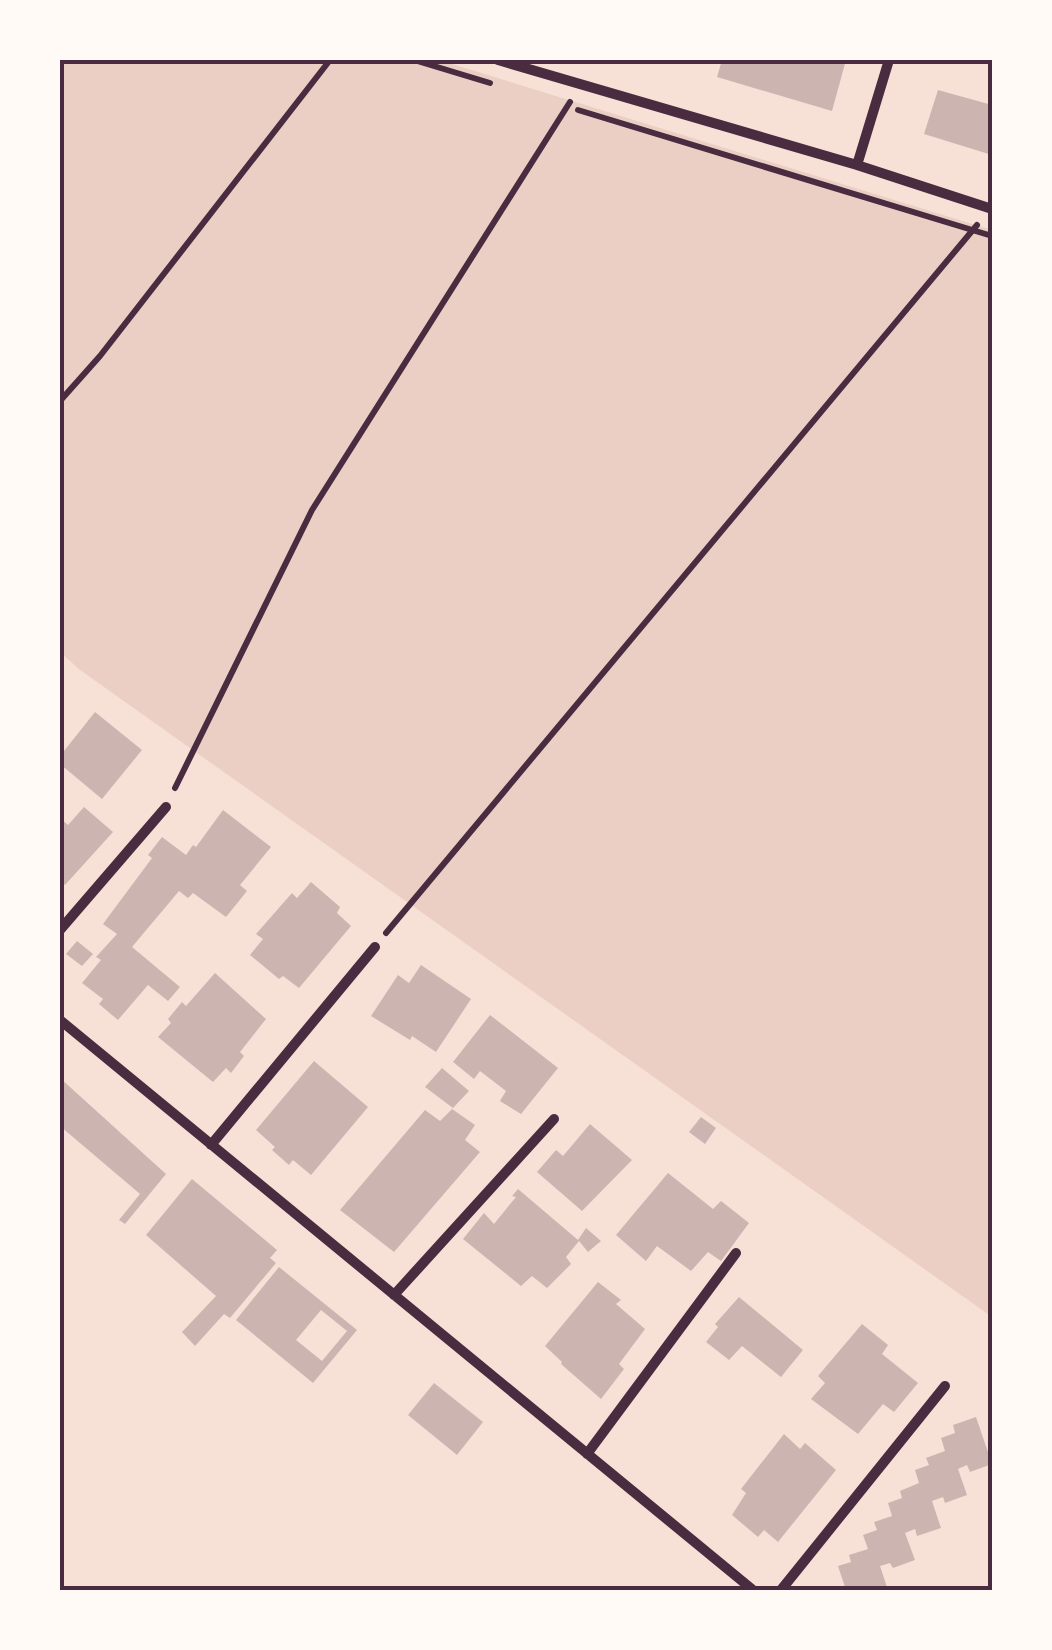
<svg xmlns="http://www.w3.org/2000/svg" width="1052" height="1650" font-family="'Fira Sans Condensed',sans-serif">
  <style>
    .green { fill: #ebcfc5 }
    .building { fill: #ccb4b1; fill-rule: evenodd }
    .lines { fill: none; stroke-linecap: round; stroke-linejoin: round }
    .path { stroke: #4a2c40; stroke-width: 6 }
    .minor { stroke: #4a2c40; stroke-width: 10 }
    .neatline { fill: none; stroke: #4a2c40; stroke-width: 4 }
  </style>
  <rect width="100%" height="100%" fill="#f7e1d7"/>
  <!-- green -->
  <path class="green" d="M60,60H439L992,230V1317L80,670L60,652Z"/>
  <!-- building -->
  <path class="building" d="M722,60H846L832,111L717,77Z
    M938,90L992,105V155L924,134Z
    M95,712L142,750L102,799L60,764V756Z
    M84,807L113,832L65,885L60,881V818L68,825Z
    M223,810L271,847L240,885L247,891L226,917L193,893L188,898L179,891L132,947L180,987L168,1001L148,985L118,1020L99,1004L103,999L82,983L101,960L96,957L117,934L103,924L152,858L148,855L162,837L186,855L193,845L196,847Z
    M311,882L340,907L337,913L351,926L299,988L283,976L279,979L250,955L263,939L256,934L292,893L297,898Z
    M77,941L93,954L82,966L66,954Z
    M421,965L471,999L436,1052L412,1036L410,1040L371,1016L398,975L409,983Z
    M215,973L266,1019L240,1052L244,1056L231,1073L226,1068L213,1082L158,1037L171,1023L168,1019L182,1002L186,1006Z
    M490,1015L558,1068L521,1114L500,1101L506,1091L480,1071L474,1079L453,1062Z
    M314,1061L368,1107L311,1175L293,1160L289,1165L272,1150L275,1147L256,1130Z
    M442,1068L469,1091L453,1108L425,1087Z
    M60,1078L166,1174L125,1224L119,1220L140,1194L60,1126Z
    M452,1109L475,1125L465,1140L480,1152L394,1252L340,1210L425,1110L440,1121Z
    M701,1117L716,1128L705,1144L689,1132Z
    M590,1124L632,1160L582,1211L537,1172L556,1150L563,1156Z
    M668,1173L713,1209L721,1201L749,1223L721,1261L708,1252L691,1271L657,1246L646,1261L616,1235Z
    M192,1179L277,1250L270,1258L276,1263L230,1318L224,1314L195,1346L182,1332L216,1296L146,1235Z
    M518,1189L578,1240L586,1228L601,1241L588,1252L579,1241L566,1257L571,1264L547,1288L532,1276L521,1286L463,1239L484,1213L494,1224L516,1197L512,1196Z
    M279,1267L357,1330L313,1383L236,1320ZM321,1310L347,1331L322,1361L296,1340Z
    M598,1282L621,1300L616,1304L645,1329L619,1364L624,1369L601,1399L561,1364L562,1362L545,1346Z
    M739,1297L803,1350L781,1377L742,1346L729,1360L706,1342L718,1327L715,1324Z
    M862,1324L888,1345L882,1354L918,1383L894,1412L883,1404L858,1434L811,1399L825,1383L818,1376Z
    M434,1383L483,1422L457,1455L408,1415Z
    M976,1417L992,1464L970,1472L967,1465L958,1469L967,1495L945,1503L943,1497L932,1501L941,1528L917,1536L915,1529L905,1533L915,1560L893,1568L890,1563L880,1566L888,1590H846L838,1566L851,1562L849,1555L868,1549L863,1535L877,1530L874,1522L892,1516L888,1503L902,1498L900,1491L919,1483L915,1470L929,1465L926,1458L945,1451L941,1438L955,1433L953,1425Z
    M784,1434L800,1449L805,1443L836,1470L778,1542L764,1530L758,1537L732,1515L746,1493L741,1489Z"/>
  <g class="lines">
    <!-- path -->
    <path class="path" d="M414,60L490,83
      M578,110L992,236
      M60,401L100,356L330,60
      M175,788L312,510L570,102
      M386,933L977,225"/>
    <!-- minor -->
    <path class="minor" d="M498,60L857,165L992,209
      M857,165L889,60
      M60,930L166,807
      M60,1020L753,1590
      M211,1145L375,947
      M394,1295L554,1119
      M587,1454L736,1253
      M781,1590L945,1386"/>
  </g>
  <!-- border -->
  <rect width="1052" height="1650" fill="none" stroke="#fffaf5" stroke-width="125"/>
  <rect x="62" y="62" width="928" height="1526" class="neatline"/>
</svg>
